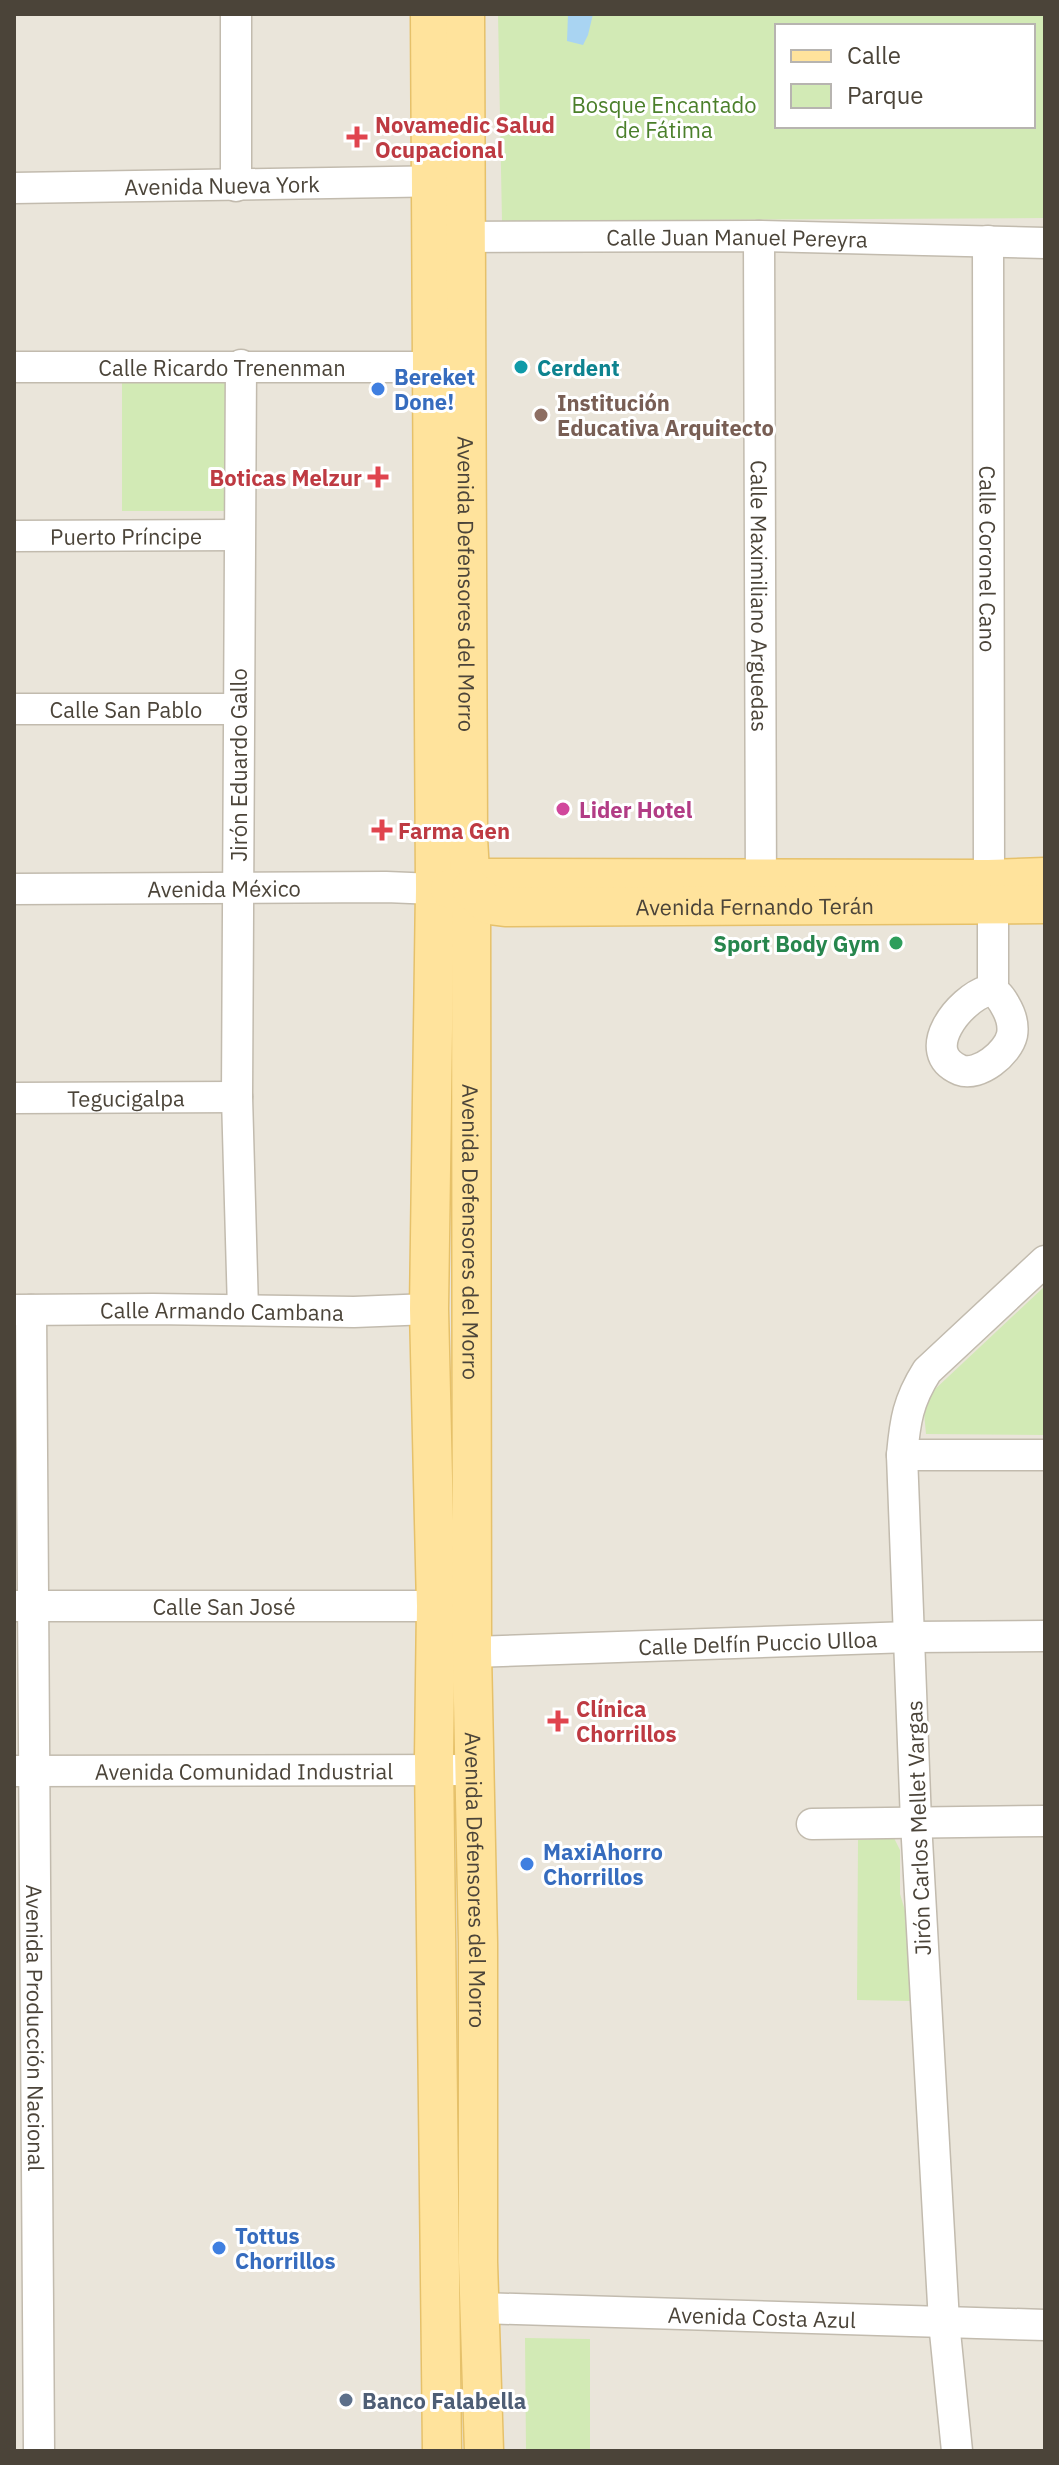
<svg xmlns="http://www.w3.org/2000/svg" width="1059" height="2465" font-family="'IBM Plex Sans',sans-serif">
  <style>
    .residential { fill: #eae5da; fill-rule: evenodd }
    .green { fill: #d2eab5; fill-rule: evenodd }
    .water { fill: #a9d4f2 }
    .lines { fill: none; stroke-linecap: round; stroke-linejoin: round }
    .minor-casing { stroke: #c2bbae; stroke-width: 33 }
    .major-casing { stroke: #e6c16a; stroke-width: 41 }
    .minor { stroke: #fff; stroke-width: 30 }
    .major { stroke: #ffe39c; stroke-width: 38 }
    .health-dot { fill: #e0444e; stroke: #fff; stroke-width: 3 }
    .culture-dot { fill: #0f9aa8; stroke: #fff; stroke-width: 3 }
    .shop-dot { fill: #3f7fe0; stroke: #fff; stroke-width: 3 }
    .education-dot { fill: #8d6e63; stroke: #fff; stroke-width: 3 }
    .hotel-dot { fill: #d1479c; stroke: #fff; stroke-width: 3 }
    .leisure-dot { fill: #2e9e5b; stroke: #fff; stroke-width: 3 }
    .service-dot { fill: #5c6f8a; stroke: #fff; stroke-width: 3 }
    .labels { text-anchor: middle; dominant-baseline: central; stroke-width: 6; stroke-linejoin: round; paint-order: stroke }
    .park-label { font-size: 22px; fill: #4a7f2a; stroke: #fff }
    .health-label { font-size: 22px; font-weight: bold; fill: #be3a42; stroke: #fff; text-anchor: start }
    .street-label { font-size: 22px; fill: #4b4439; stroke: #fff }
    .culture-label { font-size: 22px; font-weight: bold; fill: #0d838f; stroke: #fff; text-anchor: start }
    .shop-label { font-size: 22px; font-weight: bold; fill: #366cbe; stroke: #fff; text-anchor: start }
    .education-label { font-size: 22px; font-weight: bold; fill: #785e54; stroke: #fff; text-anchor: start }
    .hotel-label { font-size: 22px; font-weight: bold; fill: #b23c85; stroke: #fff; text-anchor: start }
    .leisure-label { font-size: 22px; font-weight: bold; fill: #27864d; stroke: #fff; text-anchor: end }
    .service-label { font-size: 22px; font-weight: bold; fill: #4e5e75; stroke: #fff; text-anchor: start }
  </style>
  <rect width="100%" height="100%" fill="#f6f3ec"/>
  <!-- residential -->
  <path class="residential" d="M14,14H1045V2451H14ZM777,26H1033V126H777Z"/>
  <!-- green -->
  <path class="green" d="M498,14H1045V218L502,221ZM777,26H1033V126H777Z
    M122,372L227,373V511H122Z
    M1045,1286V1435L926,1434L924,1412L932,1392Z
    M894,1838L900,1850V1894L907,1917L910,2001L857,2000L858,1840Z
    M525,2338L590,2339V2451H526Z"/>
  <!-- water -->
  <path class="water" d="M568,14H593L588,35L583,45L567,41Z"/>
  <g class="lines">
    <defs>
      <g id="minor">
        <path d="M236,14V186"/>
        <path id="s1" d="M14,188L451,181"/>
        <path id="s2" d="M759,236L761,898"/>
        <path id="s3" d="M443,237L759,236L1045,243"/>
        <path id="s4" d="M988,241L989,879"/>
        <path d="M241,365L237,1097L243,1310"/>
        <path id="s5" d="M14,367H430"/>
        <path id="s6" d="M14,536L238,535"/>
        <path id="s7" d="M14,709H238"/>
        <path id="s8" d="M14,889L386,887L435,889"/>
        <path d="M987,991C997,992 1000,996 1005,1005C1011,1015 1014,1024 1012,1035C1008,1053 979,1077 960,1070C917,1052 960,999 987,991Z"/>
        <path d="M993,991V905"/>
        <path id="s9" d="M14,1098L237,1097"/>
        <path id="s10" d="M14,1310L153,1309L354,1312L429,1309"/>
        <path id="s11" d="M31,1310L39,2451"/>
        <path d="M902,1455H1045"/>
        <path id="s12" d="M14,1606H436"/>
        <path id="s13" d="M472,1652L910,1637L1045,1636"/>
        <path id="s14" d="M16,1771L474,1770"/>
        <path d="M812,1824L1045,1821"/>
        <path id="s15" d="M480,2308L1045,2325"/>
        <path d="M957,2451L944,2322L916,1822L902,1455C905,1421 908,1401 927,1371L1045,1261"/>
      </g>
      <g id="major">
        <path d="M430,14L435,889L429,1309L436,1606L434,1757L442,2451"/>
        <path id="s16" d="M465,14L468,838L471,889L472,1652L478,1943V2262L484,2451"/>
        <path d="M450,889H471L487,878H504L989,879L1045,877"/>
        <path id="s17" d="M471,889L489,905L505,907L1045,904"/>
      </g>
    </defs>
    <!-- minor casing -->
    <use href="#minor" class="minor-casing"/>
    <!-- major casing -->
    <use href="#major" class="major-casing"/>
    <!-- minor -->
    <use href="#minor" class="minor"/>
    <!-- major -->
    <use href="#major" class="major"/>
  </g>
  <!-- markers -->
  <g class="health-dot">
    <path d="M353 125h8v8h8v8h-8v8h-8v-8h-8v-8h8z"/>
    <path d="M374 465h8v8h8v8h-8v8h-8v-8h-8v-8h8z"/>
    <path d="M378 818h8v8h8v8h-8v8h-8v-8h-8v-8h8z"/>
    <path d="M554 1709h8v8h8v8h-8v8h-8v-8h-8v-8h8z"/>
  </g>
  <circle class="culture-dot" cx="521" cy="367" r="8"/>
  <g class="shop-dot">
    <circle cx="378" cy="389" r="8"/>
    <circle cx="527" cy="1864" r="8"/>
    <circle cx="219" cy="2248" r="8"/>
  </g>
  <circle class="education-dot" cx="541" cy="415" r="8"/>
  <circle class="hotel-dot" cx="563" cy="809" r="8"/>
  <circle class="leisure-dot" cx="896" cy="943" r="8"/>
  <circle class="service-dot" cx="346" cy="2400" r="8"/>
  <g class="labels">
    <!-- park labels -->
    <g class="park-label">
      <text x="664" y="104">Bosque Encantado<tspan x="664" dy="25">de Fátima</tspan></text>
    </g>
    <!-- health labels -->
    <g class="health-label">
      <text x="375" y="124">Novamedic Salud<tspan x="375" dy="25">Ocupacional</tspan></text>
      <text x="362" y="477" text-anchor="end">Boticas Melzur</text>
      <text x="398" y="830">Farma Gen</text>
      <text x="576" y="1708">Clínica<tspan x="576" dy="25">Chorrillos</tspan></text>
    </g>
    <!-- street labels -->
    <g class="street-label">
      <text stroke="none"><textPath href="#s1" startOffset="208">Avenida Nueva York</textPath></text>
      <text stroke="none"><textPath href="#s3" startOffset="294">Calle Juan Manuel Pereyra</textPath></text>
      <text stroke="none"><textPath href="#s5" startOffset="208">Calle Ricardo Trenenman</textPath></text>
      <text stroke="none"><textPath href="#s6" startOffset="112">Puerto Príncipe</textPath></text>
      <text stroke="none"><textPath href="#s4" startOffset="318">Calle Coronel Cano</textPath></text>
      <text stroke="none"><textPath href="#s16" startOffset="570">Avenida Defensores del Morro</textPath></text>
      <text stroke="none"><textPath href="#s2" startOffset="360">Calle Maximiliano Arguedas</textPath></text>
      <text stroke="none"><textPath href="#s7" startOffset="112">Calle San Pablo</textPath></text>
      <text transform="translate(238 765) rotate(-90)">Jirón Eduardo Gallo</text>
      <text stroke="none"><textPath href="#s8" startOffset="210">Avenida México</textPath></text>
      <text stroke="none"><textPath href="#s17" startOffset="290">Avenida Fernando Terán</textPath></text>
      <text stroke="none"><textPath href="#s9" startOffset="112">Tegucigalpa</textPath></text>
      <text stroke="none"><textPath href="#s16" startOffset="1218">Avenida Defensores del Morro</textPath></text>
      <text stroke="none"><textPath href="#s10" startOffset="208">Calle Armando Cambana</textPath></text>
      <text stroke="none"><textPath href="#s12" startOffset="210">Calle San José</textPath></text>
      <text stroke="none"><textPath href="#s13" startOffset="286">Calle Delfín Puccio Ulloa</textPath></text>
      <text stroke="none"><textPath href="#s14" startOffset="228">Avenida Comunidad Industrial</textPath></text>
      <text transform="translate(918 1828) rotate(-92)">Jirón Carlos Mellet Vargas</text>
      <text stroke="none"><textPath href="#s16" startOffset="1866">Avenida Defensores del Morro</textPath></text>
      <text stroke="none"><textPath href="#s11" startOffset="718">Avenida Producción Nacional</textPath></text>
      <text stroke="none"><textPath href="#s15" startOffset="282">Avenida Costa Azul</textPath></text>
    </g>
    <!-- culture labels -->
    <g class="culture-label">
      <text x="537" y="367">Cerdent</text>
    </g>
    <!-- shop labels -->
    <g class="shop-label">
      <text x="394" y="376">Bereket<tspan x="394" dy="25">Done!</tspan></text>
      <text x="543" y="1851">MaxiAhorro<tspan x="543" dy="25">Chorrillos</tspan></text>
      <text x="235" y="2235">Tottus<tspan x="235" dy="25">Chorrillos</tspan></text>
    </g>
    <!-- education labels -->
    <g class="education-label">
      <text x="557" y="402">Institución<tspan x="557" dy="25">Educativa Arquitecto</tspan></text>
    </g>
    <!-- hotel labels -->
    <g class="hotel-label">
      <text x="579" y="809">Lider Hotel</text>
    </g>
    <!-- leisure labels -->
    <g class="leisure-label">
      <text x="880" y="943">Sport Body Gym</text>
    </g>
    <!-- service labels -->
    <g class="service-label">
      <text x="362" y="2400">Banco Falabella</text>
    </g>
  </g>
  <!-- border -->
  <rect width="1059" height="2465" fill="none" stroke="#4b4439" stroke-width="32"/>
  <!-- legend -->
  <rect x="775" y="24" width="260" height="104" fill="#ffffff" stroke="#b7b4b0" stroke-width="2"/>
  <rect x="791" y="50" width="40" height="12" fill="#ffe39c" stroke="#b7b4b0" stroke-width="2"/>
  <text x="847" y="64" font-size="24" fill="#4b4439">Calle</text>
  <rect x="791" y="84" width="40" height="24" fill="#d2eab5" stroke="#b7b4b0" stroke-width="2"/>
  <text x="847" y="104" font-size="24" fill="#4b4439">Parque</text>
</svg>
